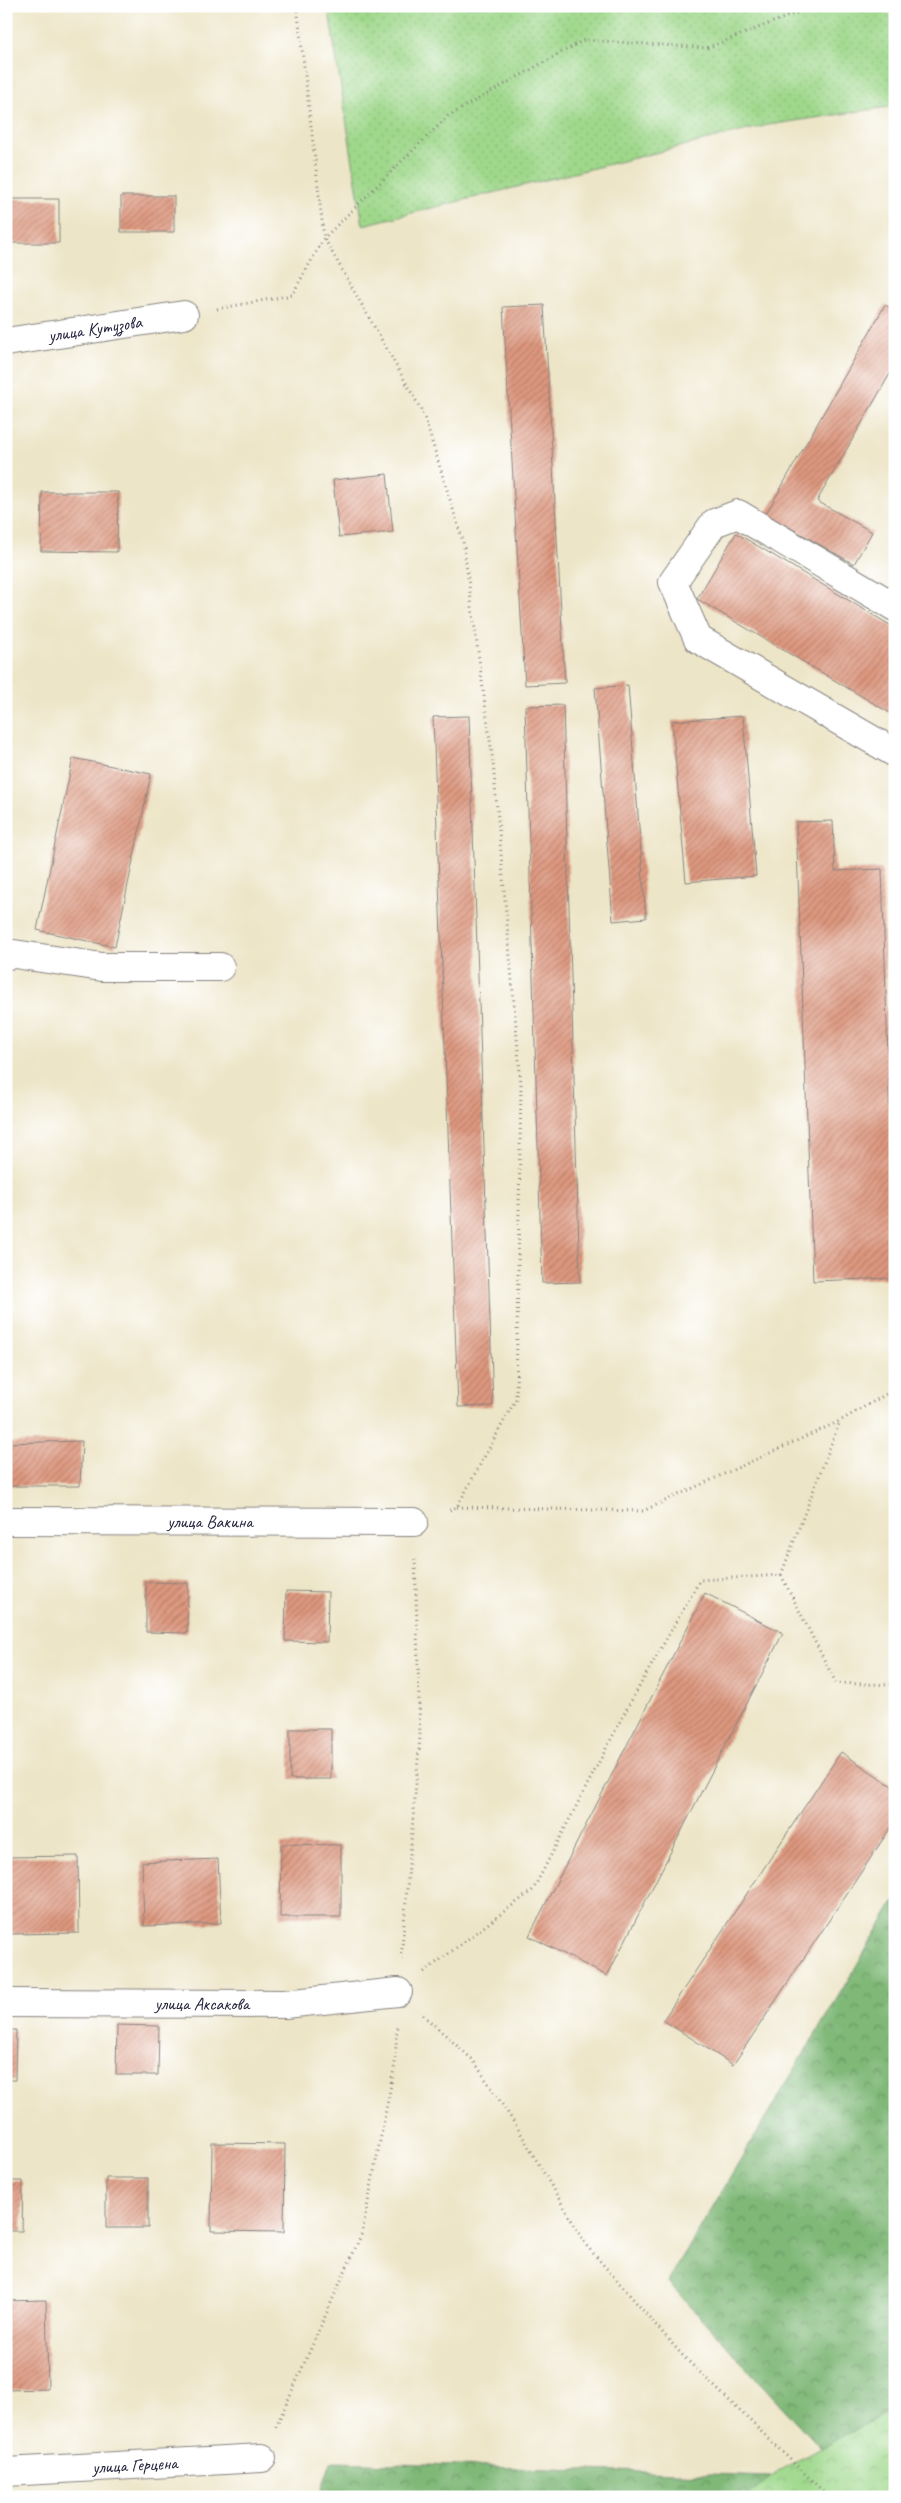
<svg xmlns="http://www.w3.org/2000/svg" width="901" height="2503" font-family="Caveat,sans-serif">
  <style>
    .grass { fill: url(#grass-dots); stroke: #607d63 }
    .forest { fill: url(#forest-crowns); stroke: #506d59 }
    .park { fill: url(#park-crowns); stroke: #607d63 }
    .building { fill: url(#building-hatch) }
    .lines { fill: none; stroke-linecap: round; stroke-linejoin: round }
    .minor-casing { stroke: #888481; stroke-width: 30 }
    .path { stroke: #888481; stroke-width: 3; stroke-dasharray: 1 4; stroke-linecap: butt }
    .minor { stroke: #fff; stroke-width: 28 }
    .labels { text-anchor: middle; dominant-baseline: central; stroke-width: 4; stroke-linejoin: round; paint-order: stroke }
    .street-label { font-size: 18px; fill: #22223b; stroke: #fff }
  </style>
  <defs>
    <pattern id="grass-dots" width="8" height="8" patternUnits="userSpaceOnUse" patternTransform="scale(1.25)"><rect width="8" height="8" fill="#9fd88b"/><path d="M2 2h.1M6 6h.1" fill="none" stroke="#89b979" stroke-width="1.8" stroke-linecap="round"/></pattern>
    <pattern id="forest-crowns" width="20" height="18" patternUnits="userSpaceOnUse" patternTransform="scale(1.25)"><rect width="20" height="18" fill="#7fb877"/><path d="M2 6a3 3 0 1 1 6 0M12 15a3 3 0 1 1 6 0" fill="none" stroke="#689563"/></pattern>
    <pattern id="park-crowns" width="20" height="18" patternUnits="userSpaceOnUse" patternTransform="scale(1.25)"><rect width="20" height="18" fill="#9fd88b"/><path d="M2 6a3 3 0 1 1 6 0M12 15a3 3 0 1 1 6 0" fill="none" stroke="#89b979"/></pattern>
    <pattern id="building-hatch" width="6" height="6" patternUnits="userSpaceOnUse" patternTransform="scale(1.25)"><rect width="6" height="6" fill="#de987f"/><path d="M-1 1l2-2M0 6l6-6M5 7l2-2" fill="none" stroke="#b47c69"/></pattern>
  </defs>
  <rect width="100%" height="100%" fill="#fff"/>
  <filter id="ink" filterUnits="userSpaceOnUse"><feTurbulence type="fractalNoise" baseFrequency=".02" numOctaves="2"/><feDisplacementMap in="SourceGraphic" scale="10" xChannelSelector="R" yChannelSelector="G"/><feConvolveMatrix kernelMatrix="1 2 1 2 8 2 1 2 1" color-interpolation-filters="sRGB"/></filter>
  <filter id="wash" filterUnits="userSpaceOnUse"><feTurbulence type="fractalNoise" baseFrequency=".0096" numOctaves="4" result="noise"/><feDisplacementMap in="SourceGraphic" scale="20" xChannelSelector="R" yChannelSelector="G"/><feGaussianBlur stdDeviation="1.12" result="paint"/><feColorMatrix in="noise" values="0 0 0 0 0 0 0 0 0 0 0 0 0 0 0 0 0 1.4 0 .05"/><feComposite in="paint" operator="in"/></filter>
  <g filter="url(#wash)">
    <rect width="100%" height="100%" fill="#ede5c7"/>
    <!-- grass -->
    <path class="grass" d="M328,6H895V106L768,125L363,225Z"/>
    <!-- forest -->
    <path class="forest" d="M895,1901V2497H865L668,2282Z
      M331,2462L771,2476L790,2497H319Z"/>
    <!-- park -->
    <path class="park" d="M895,2407V2497H748L771,2476Z"/>
    <g id="blocks">
      <!-- building -->
      <path class="building" d="M121,196H174V232H121Z
        M6,199H59V243H6Z
        M544,305L565,683L525,685L503,307Z
        M885,305L895,310V365L817,501L872,532L854,564L766,514Z
        M387,474L393,532L339,537L333,480Z
        M42,492H118L117,552L41,551Z
        M736,533L895,628V716L697,599Z
        M628,685L646,918L613,921L595,688Z
        M563,705L580,1282L542,1283L525,706Z
        M469,716L493,1406L458,1407L433,717Z
        M743,716L756,876L686,882L672,721Z
        M73,758L151,774L115,947L37,930Z
        M833,821L835,871L882,869L895,1278L813,1281L796,822Z
        M82,1441L80,1486H6V1443Z
        M146,1582L188,1583L187,1633L146,1632Z
        M286,1591L328,1592L327,1642L285,1641Z
        M705,1593L783,1633L607,1976L529,1936Z
        M290,1729H331V1779H290Z
        M841,1752L895,1788V1821L733,2065L663,2020Z
        M281,1844L341,1845V1917H280Z
        M78,1856L79,1933L6,1934V1857Z
        M218,1859L221,1923L144,1926L142,1862Z
        M117,2025L159,2026L158,2075H116Z
        M6,2030H16L15,2080H6Z
        M212,2143L285,2144L284,2232L211,2231Z
        M106,2178H148V2228H106Z
        M6,2181H23L22,2231H6Z
        M46,2300L48,2389L7,2390L6,2301Z"/>
    </g>
  </g>
  <g filter="url(#ink)">
    <use href="#blocks" fill-opacity="0" stroke="#888481" stroke-width="1"/>
    <g class="lines">
      <defs>
        <g id="minor">
          <path id="s1" d="M6,342L184,315"/>
          <path d="M895,607L738,514L714,523L673,582L698,639L895,753"/>
          <path d="M6,955L14,954L102,967H220"/>
          <path id="s2" d="M6,1521L414,1522"/>
          <path id="s3" d="M6,2003L285,2004L398,1992"/>
          <path id="s4" d="M6,2472L262,2458"/>
        </g>
      </defs>
      <!-- minor casing -->
      <use href="#minor" class="minor-casing"/>
      <!-- path -->
      <path class="path" d="M297,6L324,238L423,413L463,541L493,762L521,1084L516,1399L457,1507L447,1511
        M217,309L292,295L324,238L448,116L584,40L707,48L814,6
        M457,1507L643,1511L840,1421L895,1389
        M781,1575L836,1683L895,1685
        M401,1959L420,1737L415,1556
        M424,1972L533,1890L626,1710L700,1580L781,1575L840,1421
        M423,2015L473,2060L517,2127L586,2245L683,2356L829,2497
        M276,2427L362,2233L395,2064L397,2027"/>
      <!-- minor -->
      <use href="#minor" class="minor"/>
    </g>
  </g>
  <g class="labels">
    <!-- street labels -->
    <g class="street-label">
      <text stroke="none"><textPath href="#s1" startOffset="90">улица Кутузова</textPath></text>
      <text stroke="none"><textPath href="#s2" startOffset="204">улица Вакина</textPath></text>
      <text stroke="none"><textPath href="#s3" startOffset="196">улица Аксакова</textPath></text>
      <text stroke="none"><textPath href="#s4" startOffset="129">улица Герцена</textPath></text>
    </g>
  </g>
  <!-- margin -->
  <rect width="901" height="2503" fill="none" stroke="#fff" stroke-width="25"/>
</svg>
